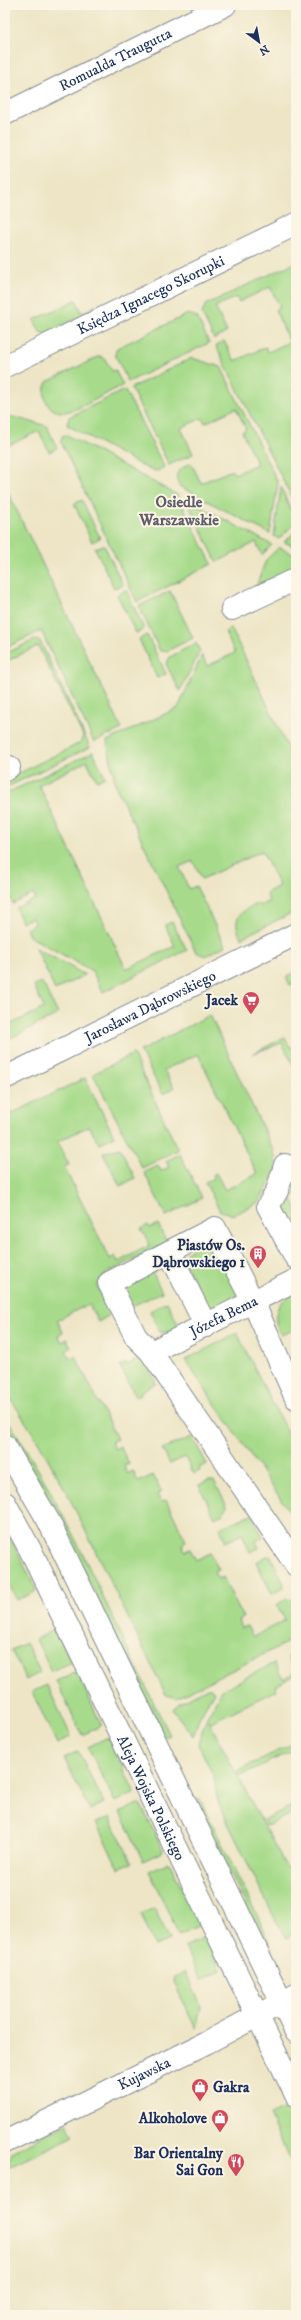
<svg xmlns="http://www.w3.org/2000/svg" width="301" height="2320" font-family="'IM FELL DW Pica',serif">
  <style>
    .green { fill: #a7db8b; stroke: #618574 }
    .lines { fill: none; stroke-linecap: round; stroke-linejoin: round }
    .minor-casing { stroke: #848a92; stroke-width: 24 }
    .minor { stroke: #fff; stroke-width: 22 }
    .labels { text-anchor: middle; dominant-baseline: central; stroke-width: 4; stroke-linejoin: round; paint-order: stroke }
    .street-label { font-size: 15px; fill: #1b2f5e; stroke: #fcf5e5 }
    .poi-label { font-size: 15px; font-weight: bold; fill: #1b2f5e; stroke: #fcf5e5; text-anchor: end }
    .neighbourhood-label { font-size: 16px; font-weight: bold; fill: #5f5e6a; stroke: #fcf5e5 }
  </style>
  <rect width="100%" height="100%" fill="#fcf5e5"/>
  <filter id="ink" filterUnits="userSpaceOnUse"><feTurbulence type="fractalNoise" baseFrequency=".025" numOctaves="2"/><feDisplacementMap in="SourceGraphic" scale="8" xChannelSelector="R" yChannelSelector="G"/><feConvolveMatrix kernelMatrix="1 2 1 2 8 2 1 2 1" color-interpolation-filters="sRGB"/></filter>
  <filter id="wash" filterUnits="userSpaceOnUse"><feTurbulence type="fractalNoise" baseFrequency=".012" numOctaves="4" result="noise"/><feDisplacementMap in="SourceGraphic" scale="16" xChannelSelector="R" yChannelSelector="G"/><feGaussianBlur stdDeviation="0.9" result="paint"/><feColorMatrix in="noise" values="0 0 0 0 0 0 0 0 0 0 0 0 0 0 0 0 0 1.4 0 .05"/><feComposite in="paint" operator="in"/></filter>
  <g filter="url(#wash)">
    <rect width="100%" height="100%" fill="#ede5c5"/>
    <!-- green -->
    <path class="green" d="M296,262V506L216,346L224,341L235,361L266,347L268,352L290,342L275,310L280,307L270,287L239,302L236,297L215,307L227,332L214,339L202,314L205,305Z
      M76,300L82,313L96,306L97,309L45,334L40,332L34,320Z
      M188,314L197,317L209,343L128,382L115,354L117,348Z
      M100,356L105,359L112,371L115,370L123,385C108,392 81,409 66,412C58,413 51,410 47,403C43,397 44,388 47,382Z
      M192,358L221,367L278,483L270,534L179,486C173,473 179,469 191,463L201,483L232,470L235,474L257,464L242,432L246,429L236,408L205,423L202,418L181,428L193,454L169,465L131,388Z
      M125,390L164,467L158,471L148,469L67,425L69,417Z
      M5,415L47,426L57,448L49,452L39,431L5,447Z
      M67,435L177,495L212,564L137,602L61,442L62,436Z
      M5,486L122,729L94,742L41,631L5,648Z
      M281,487L296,522L279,539L274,536Z
      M185,498L272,545L262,555L256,542L217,562Z
      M82,500L100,538L92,542L74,504Z
      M296,531V547L284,542Z
      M104,545L123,585L114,588L95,548Z
      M279,547L296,556V569L255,589L266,560Z
      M126,590L144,629L136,633L117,595Z
      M170,591L193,638L167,651H160L139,606Z
      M231,628L296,765V911L241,938C231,917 240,912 258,903L260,906L269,901L266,893L279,886L262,851L202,879L193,861L179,867L189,889L196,886L225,946L205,956L196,952L116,787L107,741L178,708L202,655L207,666L235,653L225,632Z
      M147,635L166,674L157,678L139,639Z
      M34,640L40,641L90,747L5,788V780L80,743L83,736L38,646L5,662V654Z
      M196,643L200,651L180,691L166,664L170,657Z
      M93,752L105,777L97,781L87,761L39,785L126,969L175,946L165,925L172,922L187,950L103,992L92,971L29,936L26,929L35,924L32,918L22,922L16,908L36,899L33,894L13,904L5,886V794Z
      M36,948L85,975L55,990Z
      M296,972V982L290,985L286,977Z
      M42,982L58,1014L5,1041V1027L44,1008L34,986Z
      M210,1015L274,1152L277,1170L259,1202L234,1215L220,1211L205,1182L214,1178L213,1175L216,1173L225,1190L257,1174L198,1054L164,1070L174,1088L163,1094L140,1051Z
      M285,1037L289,1046L296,1049V1070L282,1043L252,1054Z
      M133,1054L178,1150L142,1168L93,1074Z
      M85,1078L114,1136L99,1144L89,1126L57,1142L69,1165L64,1167L110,1259L115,1256L118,1262L150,1245L141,1229L148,1225L150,1228L158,1224L167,1243L107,1273L97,1286L110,1312L105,1318L98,1322L89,1304L57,1320L63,1332L58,1335L62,1342L67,1339L71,1348L66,1351L70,1358L75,1356L117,1439L111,1442L115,1449L120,1446L129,1464L124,1466L127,1474L133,1471L138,1482L153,1475L162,1492L157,1494L161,1502L166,1500L186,1541L182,1544L185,1551L190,1549L196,1560L210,1553L219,1570L214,1572L218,1579L223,1577L243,1618L239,1621L242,1628L247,1626L253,1637L285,1620L277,1605L287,1598L289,1601L296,1597V1638L177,1698L166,1695L67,1493L39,1443L5,1390V1117Z
      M120,1148L135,1178L120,1186L103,1153Z
      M180,1154L202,1198L166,1216L144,1172L158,1166L161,1171L169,1167L166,1161Z
      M296,1164V1194L291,1197L296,1208V1232L281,1200L289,1196L291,1167Z
      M210,1237L239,1292L238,1298L211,1312L184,1262L187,1252Z
      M157,1270L153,1273L162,1292L132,1306L120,1283Z
      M296,1292V1329L281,1335C270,1316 277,1301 296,1292Z
      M167,1302L180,1328L172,1333L160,1332L150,1311Z
      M237,1333L296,1450V1521L185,1360Z
      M143,1357L156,1383L140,1392L141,1395L136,1397L120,1366L126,1363L127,1365Z
      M5,1416C71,1515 115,1629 170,1735L165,1737L46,1492L5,1423Z
      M192,1437L207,1464L199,1468L200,1471L194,1474L185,1457L170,1464L162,1449Z
      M208,1481H214L227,1506L223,1514L215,1518L199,1485Z
      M252,1514L263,1537L256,1541L259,1548L250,1552L242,1534L226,1542L220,1528Z
      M5,1528L36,1589L35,1592L17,1600L5,1578Z
      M267,1556L271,1557L284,1584L283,1588L272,1594L256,1562Z
      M53,1630L56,1631L70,1660V1663L51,1671L36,1639Z
      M26,1643L40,1672L26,1680L11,1650Z
      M296,1653V1675L275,1686L277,1690L211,1722L208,1720L285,1865L292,1871L296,1869V1936L292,1935L287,1938L275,1919L222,1811L217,1798L214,1777L198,1744L206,1719L222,1690L274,1663L283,1679L295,1672L288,1657Z
      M74,1673H77L101,1724V1726L82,1735L56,1681Z
      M47,1685L71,1736L57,1744L32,1692Z
      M207,1688H211L214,1692L200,1716L193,1736L173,1710L179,1703Z
      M106,1738L109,1739L134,1791L133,1794L115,1802L88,1747Z
      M296,1742V1749L239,1776L237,1771Z
      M78,1751L104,1803L90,1810L64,1758Z
      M200,1799L270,1942L269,1946L267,1947L195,1801Z
      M138,1804L141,1805L163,1850L162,1852L143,1861L120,1812Z
      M296,1804V1811L267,1826L263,1820Z
      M110,1817L132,1863L119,1869L96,1823Z
      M167,1863L170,1864L199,1924L198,1926L179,1935L149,1871Z
      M154,1908L170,1940L155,1946L141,1914Z
      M204,1937L221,1970L201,1980L185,1947Z
      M185,1971L201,2006L196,2029L173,1979Z
      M287,2108L289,2109L296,2123V2168L294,2169L269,2116Z
      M68,2123L74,2136L7,2168L12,2152Z"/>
  </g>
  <g filter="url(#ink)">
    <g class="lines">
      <defs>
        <g id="minor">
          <path id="s1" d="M5,114L225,5"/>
          <path id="s2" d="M5,366L296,224"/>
          <path d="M232,609L296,579"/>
          <path d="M5,770L9,767"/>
          <path id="s3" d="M5,1078L296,934"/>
          <path d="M285,1165L277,1191L268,1206L296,1258"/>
          <path d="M169,1252L206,1326"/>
          <path id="s4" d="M151,1352L296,1280"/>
          <path d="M296,1398L253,1302L215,1228L109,1283L136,1337L151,1352L296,1565"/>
          <path d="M5,1446L48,1520L296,2032"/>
          <path id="s5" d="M5,1503L33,1555L296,2095"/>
          <path id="s6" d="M5,2142L206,2043L296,1995"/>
        </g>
      </defs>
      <!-- minor casing -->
      <use href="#minor" class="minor-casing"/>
      <!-- minor -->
      <use href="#minor" class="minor"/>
    </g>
  </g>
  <!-- icons -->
  <defs>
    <symbol id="supermarket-pin" viewBox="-11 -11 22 30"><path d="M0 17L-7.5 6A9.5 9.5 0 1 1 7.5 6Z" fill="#d1495b" stroke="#fcf5e5"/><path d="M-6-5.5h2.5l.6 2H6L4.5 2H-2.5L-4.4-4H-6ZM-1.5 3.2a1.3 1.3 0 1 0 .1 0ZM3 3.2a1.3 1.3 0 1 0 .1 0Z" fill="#fff"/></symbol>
    <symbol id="building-pin" viewBox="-11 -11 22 30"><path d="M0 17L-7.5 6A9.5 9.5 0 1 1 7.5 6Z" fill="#d1495b" stroke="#fcf5e5"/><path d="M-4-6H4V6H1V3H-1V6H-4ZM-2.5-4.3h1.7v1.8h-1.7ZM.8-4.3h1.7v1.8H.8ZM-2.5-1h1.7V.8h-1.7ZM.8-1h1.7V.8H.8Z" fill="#fff"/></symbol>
    <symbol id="shop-pin" viewBox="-11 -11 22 30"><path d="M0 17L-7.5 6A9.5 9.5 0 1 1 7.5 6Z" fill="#d1495b" stroke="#fcf5e5"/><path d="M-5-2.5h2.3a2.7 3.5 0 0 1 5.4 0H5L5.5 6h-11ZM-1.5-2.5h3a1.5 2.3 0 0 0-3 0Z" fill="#fff"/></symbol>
    <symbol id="restaurant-pin" viewBox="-11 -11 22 30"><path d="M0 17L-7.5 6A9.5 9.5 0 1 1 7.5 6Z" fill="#d1495b" stroke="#fcf5e5"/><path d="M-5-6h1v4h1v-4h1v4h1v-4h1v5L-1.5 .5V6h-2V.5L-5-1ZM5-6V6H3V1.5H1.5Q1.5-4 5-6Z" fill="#fff"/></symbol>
  </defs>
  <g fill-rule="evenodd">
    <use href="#supermarket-pin" x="241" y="990" width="20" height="27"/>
    <use href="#building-pin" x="248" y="1244" width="20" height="27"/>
    <use href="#shop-pin" x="190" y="2077" width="20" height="27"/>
    <use href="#shop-pin" x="210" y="2108" width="20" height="27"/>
    <use href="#restaurant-pin" x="226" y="2152" width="20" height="27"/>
  </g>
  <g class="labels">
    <!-- street labels -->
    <g class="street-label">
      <text stroke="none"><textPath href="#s1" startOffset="123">Romualda Traugutta</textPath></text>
      <text stroke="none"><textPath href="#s2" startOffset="162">Księdza Ignacego Skorupki</textPath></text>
      <text stroke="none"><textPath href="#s3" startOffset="162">Jarosława Dąbrowskiego</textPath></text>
      <text stroke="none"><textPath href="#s4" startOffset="81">Józefa Bema</textPath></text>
      <text stroke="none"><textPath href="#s5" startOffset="329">Aleja Wojska Polskiego</textPath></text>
      <text stroke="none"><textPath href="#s6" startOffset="155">Kujawska</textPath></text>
    </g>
    <!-- poi labels -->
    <g class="poi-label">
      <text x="238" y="1000">Jacek</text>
      <text x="245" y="1245">Piastów Os.<tspan x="245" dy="17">Dąbrowskiego 1</tspan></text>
      <text x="213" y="2087" text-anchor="start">Gakra</text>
      <text x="207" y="2118">Alkoholove</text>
      <text x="223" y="2153">Bar Orientalny<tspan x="223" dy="17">Sai Gon</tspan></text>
    </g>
    <!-- neighbourhood labels -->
    <g class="neighbourhood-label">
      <text x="179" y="502">Osiedle<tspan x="179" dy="18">Warszawskie</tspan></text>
    </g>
  </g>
  <!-- margin -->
  <rect width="301" height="2320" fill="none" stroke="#fcf5e5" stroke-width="20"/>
  <!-- north arrow -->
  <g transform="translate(259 42) rotate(148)" stroke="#fcf5e5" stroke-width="3" paint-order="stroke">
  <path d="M0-3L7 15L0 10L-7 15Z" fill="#1b2f5e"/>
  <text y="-6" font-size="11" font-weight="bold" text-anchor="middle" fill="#1b2f5e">N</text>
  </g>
</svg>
